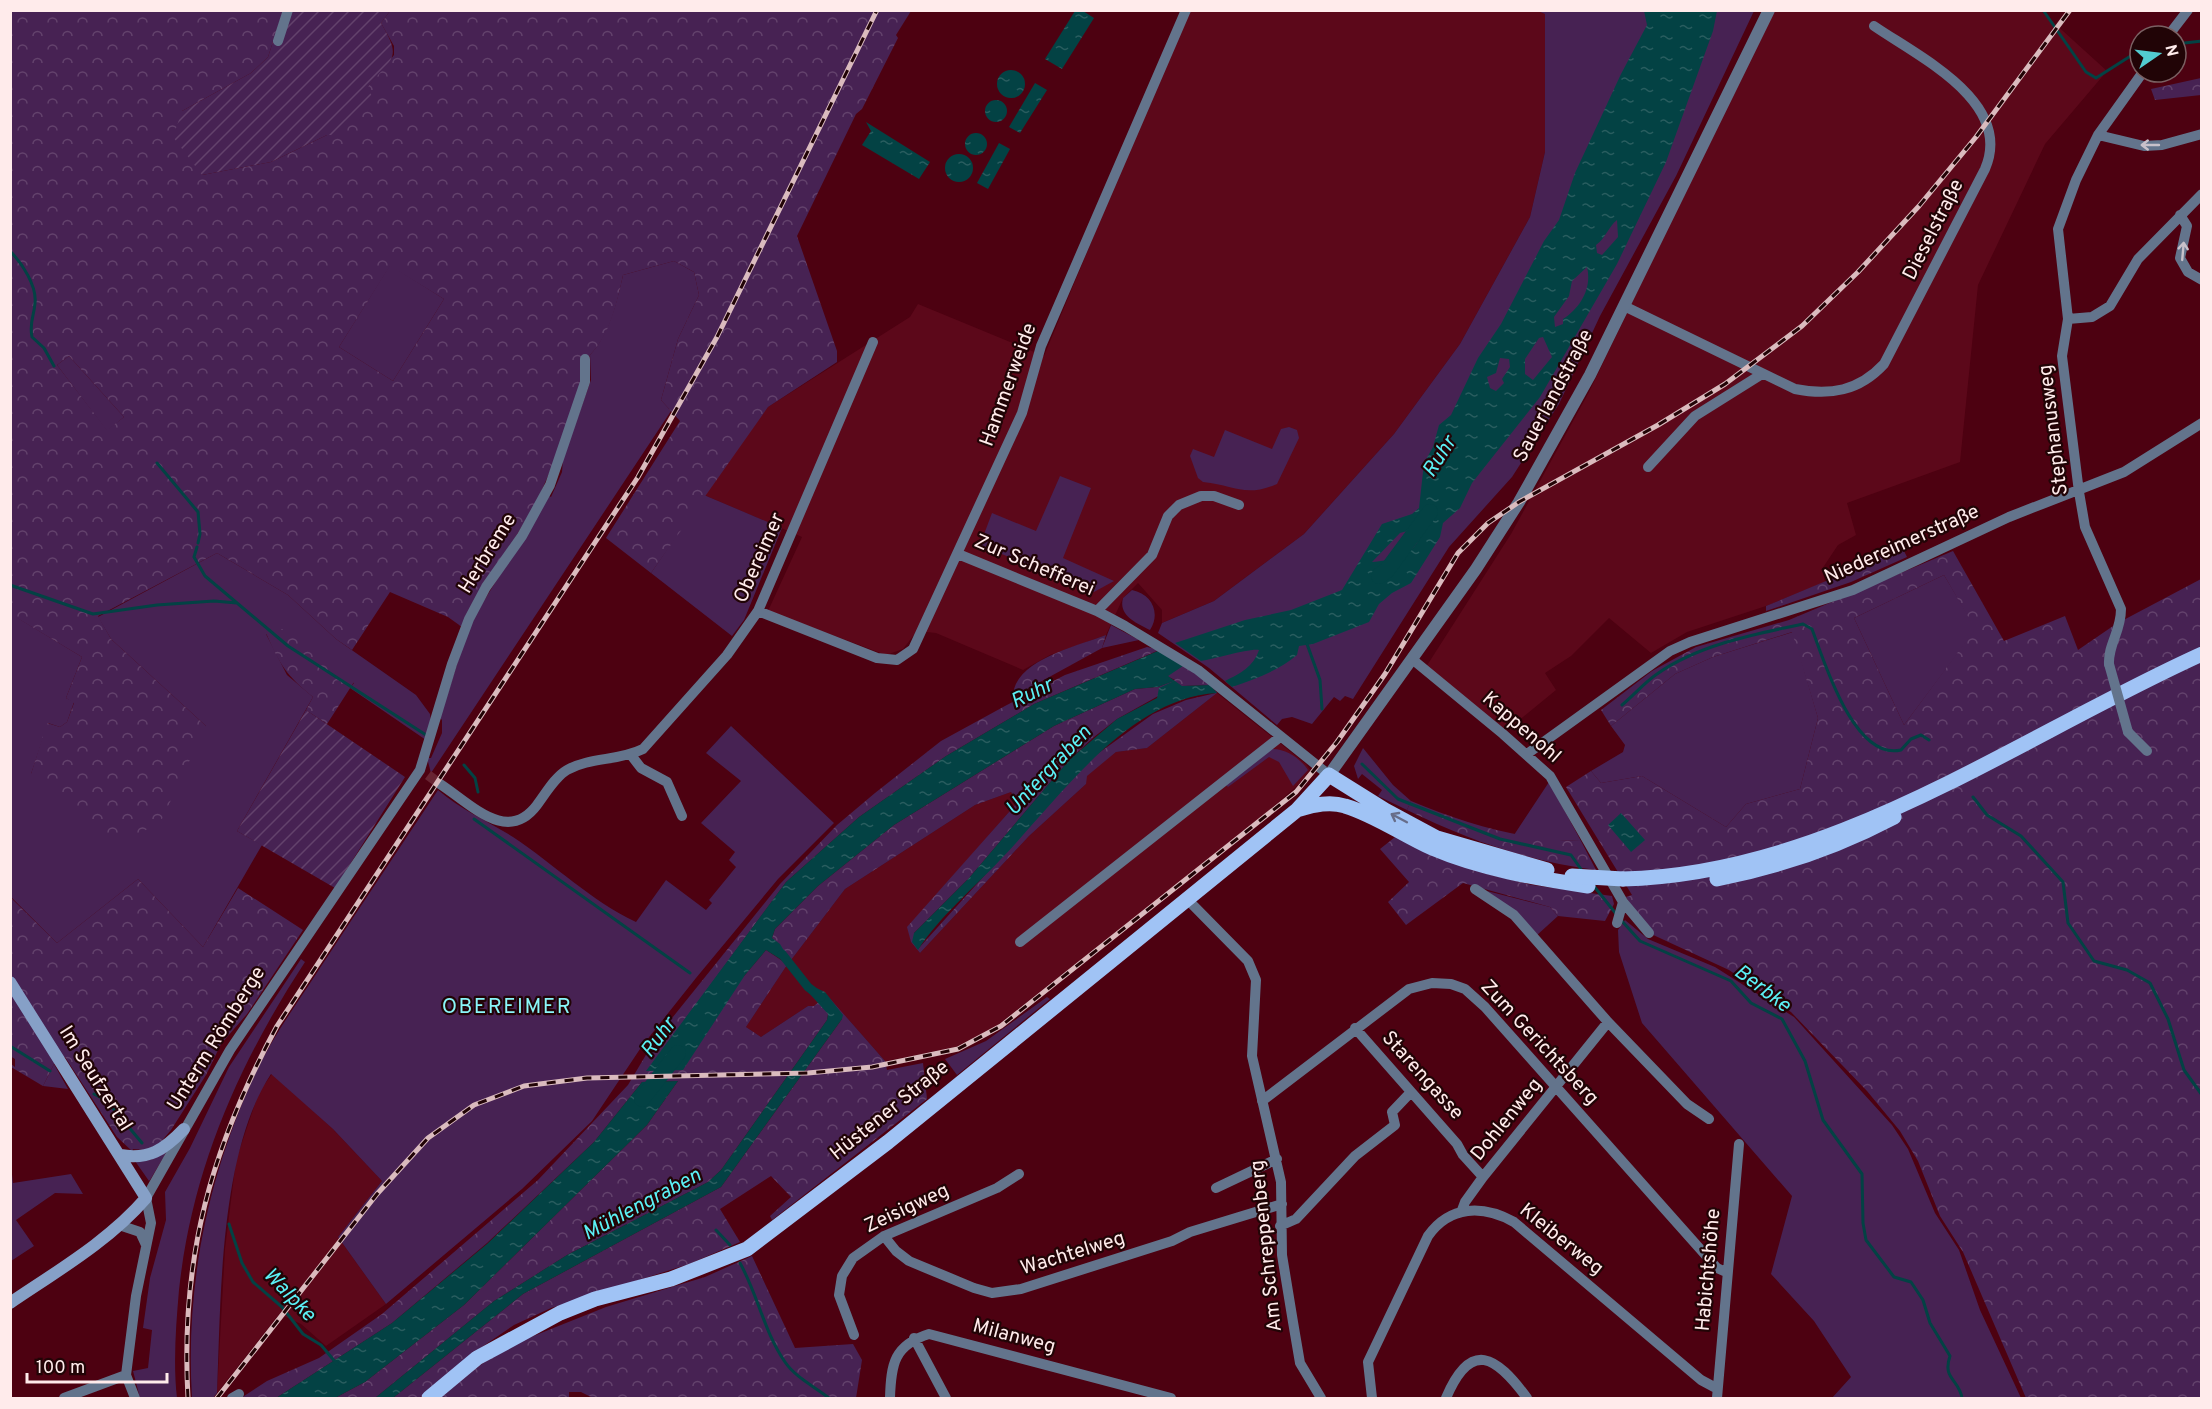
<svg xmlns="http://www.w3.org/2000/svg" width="2212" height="1409" font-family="Overpass,sans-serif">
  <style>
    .built { fill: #5c081a }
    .grass { fill: #472253 }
    .forest { fill: url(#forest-crowns); fill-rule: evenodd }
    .garden { fill: url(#garden-furrows) }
    .water { fill: url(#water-ripples); fill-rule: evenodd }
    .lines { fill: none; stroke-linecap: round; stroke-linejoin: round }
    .stream { stroke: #034244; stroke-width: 3 }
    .canal { stroke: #034244; stroke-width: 9 }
    .river { stroke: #034244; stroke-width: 16 }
    .minor-tunnel { stroke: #682432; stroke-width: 10; stroke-dasharray: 10 5; stroke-linecap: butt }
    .minor { stroke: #63748c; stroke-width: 10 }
    .tertiary { stroke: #63748c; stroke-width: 12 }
    .secondary { stroke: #86a0c7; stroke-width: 12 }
    .primary { stroke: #a0c3f5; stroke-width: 15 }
    .rail-casing { stroke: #dabbbe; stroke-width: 5 }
    .rail { stroke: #210406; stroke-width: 3; stroke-dasharray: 9; stroke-linecap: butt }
    .minor-bridge { stroke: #63748c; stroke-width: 10 }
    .primary-bridge { stroke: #a0c3f5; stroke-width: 15 }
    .oneway { stroke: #c8c1ca }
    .oneway2 { stroke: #676d89 }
    .labels { text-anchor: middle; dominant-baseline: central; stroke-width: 4.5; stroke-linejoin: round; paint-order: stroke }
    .street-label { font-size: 20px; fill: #ffebeb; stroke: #210406 }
    .water-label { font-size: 21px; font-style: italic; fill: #5bf0f5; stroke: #210406 }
    .neighbourhood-label { font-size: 21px; letter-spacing: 1.5px; fill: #8af6f9; stroke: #210406 }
  </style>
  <defs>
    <pattern id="forest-crowns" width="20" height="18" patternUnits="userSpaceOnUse" patternTransform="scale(1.5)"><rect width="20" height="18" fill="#472253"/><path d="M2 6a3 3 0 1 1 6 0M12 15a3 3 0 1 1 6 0" fill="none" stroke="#63426c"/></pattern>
    <pattern id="garden-furrows" width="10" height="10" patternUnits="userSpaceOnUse" patternTransform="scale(1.5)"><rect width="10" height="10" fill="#472253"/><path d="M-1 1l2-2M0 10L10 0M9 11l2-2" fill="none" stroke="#63426c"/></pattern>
    <pattern id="water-ripples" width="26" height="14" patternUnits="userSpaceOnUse" patternTransform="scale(1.5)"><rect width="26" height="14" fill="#034244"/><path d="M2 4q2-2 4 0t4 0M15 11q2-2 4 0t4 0" fill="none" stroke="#295d5f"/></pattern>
  </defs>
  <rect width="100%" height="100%" fill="#4d0111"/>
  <!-- built -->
  <path class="built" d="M1538,10L1545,14V152L1530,217L1460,344L1394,434L1304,534L1214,601L1162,623V610L1138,583L1123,598L1106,635L1050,655L1023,670L936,633L917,631L903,649L886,655L768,611L802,537L704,495L735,449L768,407L910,317L918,304L1044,356L1187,11Z
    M1762,11H2041L2107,71L2045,144L1978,285L1960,462L1847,503L1856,535L1838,545L1822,569L1825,582L1766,606L1687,632L1651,653L1609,618L1571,656L1545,673L1556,690L1506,731L1426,667L1511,534L1589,392L1703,155Z
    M1217,693L1306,764L1310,770L1298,785L1254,823L995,1027L955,1047L885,1061L827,995L814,1006H808L761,1037L746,1027L785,968L845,889L975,805L1011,792L1017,803L908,927L911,942L920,953L1029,836L1086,784V776L1116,752L1147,748Z
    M272,1074L333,1129L382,1181L338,1237L386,1304L326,1346L301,1324L279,1314L217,1393L225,1249L236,1160L259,1092Z"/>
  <!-- grass -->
  <path class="grass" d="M1538,11H1754L1676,176L1600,316L1559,404L1512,477L1449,547L1353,699L1345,696L1340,701L1334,697L1312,724L1292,717L1282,719L1277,725L1209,668L1158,633L1162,623L1214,601L1304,534L1394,434L1460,344L1530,217L1545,152V14Z
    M674,261L694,272L699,295L678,339L661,400L671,411L431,773L427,758H431L442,733V720L440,718L464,642L477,612L549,496L551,497L562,472L563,459L591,380L590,355C609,335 617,302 623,275Z
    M390,265L444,299L393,381L339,347Z
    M69,356L124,417L107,431L57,365Z
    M1289,427L1297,430L1299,438L1277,484C1244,498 1235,485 1203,482L1198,478L1190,456L1193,449L1214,457L1225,430L1272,449L1281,429Z
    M1060,476L1091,488L1063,558L1114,581L1094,592L980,545L992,513L1036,531Z
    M704,495L782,528L744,620L732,636L651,573Z
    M217,553L288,595L336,639L416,695L430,714L431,722L426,740L350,688L354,683L266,634L287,675L313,697L237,831L262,845L203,947L138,879L57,943L11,897L10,629L16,617L82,657L66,698L74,702L67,722L60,727L48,723L31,774L206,726L111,639L98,617Z
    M1944,575L1976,629L1904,725L1854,618Z
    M1132,590C1152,594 1161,613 1150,630C1137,623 1118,616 1123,598Z
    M1111,625L1139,640L1102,648Z
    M1793,632L1818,718L1800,789L1746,804L1726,827L1642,776L1601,783L1591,771L1623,752L1625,745L1611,726L1675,674L1713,657Z
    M731,726L834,823L778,879L696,978L642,1046L592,1121L522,1189L386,1304L338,1237L382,1181L333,1129L271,1074C219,1153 221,1300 217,1393L213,1398H192C185,1285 208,1175 256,1072C273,1036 298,1002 320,968C359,908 399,849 438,790C461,810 488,821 513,837C555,865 590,900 636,922L666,880L706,910L712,903L709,900L736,867L729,860L735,852L701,823L741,781L706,753Z
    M1363,748L1393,785L1411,801L1407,810L1378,796L1382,790L1362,774L1358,779L1354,766Z
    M1271,749C1285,748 1300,758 1308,770L1293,786L1279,762L1269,757L1228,787L1226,785Z
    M1549,782L1581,841L1543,840L1514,835Z
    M1487,891L1550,907L1558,916L1536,936L1519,915Z
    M1625,920L1648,939L1715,967L1794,1017L1892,1125L1908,1149L1935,1213L1959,1250L1980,1310L2021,1398H1832L1851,1377L1814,1321L1771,1274L1792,1196L1642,1023L1619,952L1618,930Z
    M301,959L305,962C239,1063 192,1169 179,1290C176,1325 173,1363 177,1398H140L133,1371L148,1368L152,1330L143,1328L150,1278L166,1220L165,1192L190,1148L229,1067Z
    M1047,997L1050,999L957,1075L945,1059L986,1041Z
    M54,1064L68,1089L43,1086Z
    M166,1153L150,1180L149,1181L135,1161L150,1160Z
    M11,1166L13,1183L71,1174L83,1194L55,1193L16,1220L34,1246L11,1261Z"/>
  <!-- forest -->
  <path class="forest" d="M11,11H283L268,57L251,73L182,111L202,175L271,162L327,135L394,55V46L381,23L390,11H911L896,35L898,38L862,109L856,114L797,236L837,351V362L768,407L651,573L606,538L680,421L661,400L678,339L699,295L694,272L674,261L623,275C617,303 610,335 590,355L559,450L538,499L462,627L448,617L390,592L352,650L336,639L288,595L217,553L98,616L111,639L206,726L162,819L134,838L112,837L31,774L47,723L60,727L67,722L74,703L66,698L82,657L17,618L11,629ZM390,266L444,299L393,381L339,347ZM69,356L124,417L107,430L57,365Z
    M2201,78V95L2155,100L2151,89Z
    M1901,545L1907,557L1851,582L1766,611V606L1850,571Z
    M1953,551L2004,641L2065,616L2078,650L2116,624L2201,579V1398H2026L1963,1252L1940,1216L1918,1161L1900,1131L1867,1091L1791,1012L1729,970L1649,933L1626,897L1632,895L1566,787L1591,771L1601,783L1642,776L1726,827L1746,804L1800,789L1818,718L1792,632L1713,657L1675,674L1611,726L1601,710L1652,671L1696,647L1789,620ZM1944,575L1975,629L1904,725L1854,618Z
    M283,629L354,682L327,724L306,710L313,697C286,675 280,665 266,633Z
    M1106,635L1102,648L1013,697C1013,660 1078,646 1106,635Z
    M1147,647C1171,651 1202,674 1217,693L1147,748L1116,752L1087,776L1086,784L1029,836L920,953L911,942L907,927L1017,803L1011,792L975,805L845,889L785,968L746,1027L761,1037L808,1006H814L827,995L885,1061L887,1070L923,1063L927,1099L772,1220L770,1216L791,1197L771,1176L720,1209L740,1242L689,1264L551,1308L514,1325L473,1353L419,1398H393L523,1294L721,1187L842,1019L828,1014L827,1020L721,1170L708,1182L567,1255L494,1301L375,1398H335L365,1382L464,1305L647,1125L678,1081L642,1082L594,1142L487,1243L392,1323L276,1398H241L267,1381L319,1358L382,1314L538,1180L628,1085L656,1038L780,884L837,825L875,793L941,741L1005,706L1065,675ZM1159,650L1182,666L1167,676L1175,680L1158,687L1135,689L1054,726L894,825L818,886L775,929L772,938L787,964L766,950L745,975L647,1071L786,882L859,817L946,756L1034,704ZM1210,685L1216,693L1186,700L1153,714L1089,760L918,949L914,933L969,878L1070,759L1094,737L1117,719L1160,695L1182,686Z
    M1411,801C1466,824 1520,840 1581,841L1596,870C1528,861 1468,840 1407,810Z
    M1395,837L1483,873L1532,885L1612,896L1614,904L1605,921L1558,916L1550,907L1463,883L1406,925L1388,902L1409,882L1380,849Z
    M138,879L203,947L238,888L303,930L247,1014L221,1044L206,1075L171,1130L159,1144L145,1150L133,1149L132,1151L117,1137L65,1057L55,1062L43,1086L11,1067V1064L15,1067V1059L10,1056V897L57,943Z
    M752,1256L795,1348L853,1344L862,1360L856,1398H593L581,1392H569V1398H440L479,1366L511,1345L606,1307L705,1277Z"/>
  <!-- garden -->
  <path class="garden" d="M283,11H390L381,23C403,60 392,57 367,88L372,96L340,135H327L271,162L202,175L173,137L182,111L251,73L268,57Z
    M306,710L405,777L335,888L237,831Z"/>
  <!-- water -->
  <path class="water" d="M1075,11H1083L1094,18L1062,69L1045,59Z
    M1644,11H1717L1713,31L1666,162L1617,264L1540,397L1472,483L1460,508L1443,523L1440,537L1411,583L1392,593L1379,604L1369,622L1313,644L1299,646L1297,655C1278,671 1255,679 1232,687L1225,681C1241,673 1253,667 1259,650C1250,648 1214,659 1201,661L1175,643L1245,620L1291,610L1342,590L1382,524L1412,514L1419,508L1424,463L1433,447L1439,425L1451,415L1478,358L1501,324L1544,241L1559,220L1575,173L1621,74L1647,25ZM1617,220L1618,237L1602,255L1597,253L1596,245C1606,238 1608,227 1617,220ZM1587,267C1592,288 1581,307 1563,319V324L1555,327L1554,317L1569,296L1572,281ZM1543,337L1552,357L1533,380L1525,374V359L1539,338ZM1500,358L1509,359L1510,367L1502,379L1504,383L1496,391L1490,388L1487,377L1496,373ZM1426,526C1412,557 1403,559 1372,562L1400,533Z
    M997 84a14 14 0 1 1 28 0a14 14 0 1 1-28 0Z
    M1035,83L1047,90L1020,133L1009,127Z
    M985 111a11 11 0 1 1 22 0a11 11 0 1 1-22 0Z
    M866,122L930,162L919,179L862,145L871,131Z
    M965 144a11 11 0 1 1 22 0a11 11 0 1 1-22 0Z
    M999,143L1010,149L988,189L977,183Z
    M945 168a14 14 0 1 1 28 0a14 14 0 1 1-28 0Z
    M1160,650L1183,666L1168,676L1182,686L1210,685L1217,693C1127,698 1058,800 1001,859C974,888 939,917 918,950L912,942L914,933L969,878L1070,759L1117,719L1157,698L1159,688L1174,681L1158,687L1135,689L1054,726L894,825L818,886L775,929L772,938L780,944L790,961L788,964L766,950L745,975L683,1070L646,1071L786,882L859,817L946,756L1034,704Z
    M1621,813L1645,840L1631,852L1608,825Z
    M814,987L825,992L843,1015L842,1019L721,1187L523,1294L393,1398H375L494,1301L567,1255L708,1182L721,1170L827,1020L828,1014L808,992Z
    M678,1081L647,1125L464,1305L365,1382L335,1398H276L392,1323L487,1244L594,1142L642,1082Z"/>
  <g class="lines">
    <!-- stream -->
    <path class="stream" d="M2043,10L2086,72L2096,78L2140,50
      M2176,44L2202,41
      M10,251C22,263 37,286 35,303C34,317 29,322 32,337L44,348L54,366
      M157,463L198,512L200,534L198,543
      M197,547L194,557L205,576L288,646L426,735
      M10,585L93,614L157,605L214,601L237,603
      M1307,644L1320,680L1322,709
      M1622,705C1634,695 1645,682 1657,674C1698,645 1755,634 1803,624L1812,629C1824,661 1854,761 1901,750L1911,739L1921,735L1929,740
      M1362,764L1398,799L1500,839L1571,855L1583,872
      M464,765L475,778L478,792
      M1973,797L1987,815L2021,836L2063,882L2068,923L2094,961L2127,970L2150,983L2168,1019L2184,1070L2202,1095
      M474,819L690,973
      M1593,885L1617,915
      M1621,920L1640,941L1731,981L1751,1003L1782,1019L1805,1061L1823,1120L1862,1174L1863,1223L1866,1240L1894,1277L1911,1282L1923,1300L1930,1323L1950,1356C1942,1379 1959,1379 1962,1398
      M10,1046L50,1071
      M94,1094L107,1101L142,1143
      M229,1224L242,1263L253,1282L282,1307L303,1334L321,1345L337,1364
      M716,1230L730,1245
      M740,1263C758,1295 764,1332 785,1362C795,1377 815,1387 829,1398"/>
    <!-- canal -->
    <path class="canal" d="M782,954L808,987L821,997"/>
    <!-- river -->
    <path class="river" d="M1379,576L1387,570L1430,512
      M642,1099L678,1053"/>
    <!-- minor-tunnel -->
    <path class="minor-tunnel" d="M428,775L440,784"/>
    <!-- minor -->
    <path class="minor" d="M2168,36L2188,10
      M278,41L288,10
      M2098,135L2144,146L2162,145L2202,134
      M2180,215L2187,226L2180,258L2188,272L2202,280
      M1624,306L1795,389C1830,396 1859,391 1884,364L1985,169C2014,102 1919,57 1874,26
      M2068,319L2092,317L2110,306L2138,259L2202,194
      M1648,467L1695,416L1762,374
      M958,554L1097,611L1125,626L1198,670L1329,775
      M758,611L877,658L897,660L913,649L1022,413L1041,346L1186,10
      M1097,611L1152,555L1168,516L1179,505L1201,496H1214L1239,505
      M1412,659L1503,734L1550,776L1623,902L1649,933
      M2109,664C2108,644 2121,632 2121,609L2085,527L2079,492L2062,356L2068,319L2058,229L2076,180L2098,135L2143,72
      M2128,732L2147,751
      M1527,754L1670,651L1690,642L1853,590L2009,517L2124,472L2202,423
      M631,755L641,768L667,782L682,816
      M440,784C471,804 507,845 537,805C546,793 555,777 567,770C590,757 619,761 643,749L727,655L758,611L873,342
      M1475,889L1514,915L1608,1022L1687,1104L1709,1119
      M1186,898L1248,961L1256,980L1252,1056L1281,1182L1282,1255L1293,1322L1300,1363L1321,1398
      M1617,923L1623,902
      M1020,942L1280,737
      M1355,1028L1457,1144L1463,1155L1483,1177
      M1262,1101L1409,989L1432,983L1451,984L1465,989L1485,1007L1717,1268L1726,1272
      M1216,1188L1277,1159
      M1462,1210L1465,1202L1483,1177L1608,1022
      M119,1225L140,1232L146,1245
      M1280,1226L1296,1219L1355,1156L1395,1125L1392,1112L1411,1092
      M884,1236L896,1251L909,1261L974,1288L992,1293L1021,1289L1172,1241L1190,1232L1282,1204
      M854,1335L839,1295L842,1276L853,1258L884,1236L997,1188L1019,1174
      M914,1338L946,1398
      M126,1375L135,1398
      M64,1398L126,1375L136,1296L151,1223L146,1198L230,1050L420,770L452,664L469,619L486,587L522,536L550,485L585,382V359
      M232,1398L239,1394
      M890,1398C891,1364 894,1345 929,1334L1171,1398
      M1372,1398L1368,1362L1428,1236C1450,1205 1483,1205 1514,1222L1701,1380L1716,1388
      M1446,1398C1471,1339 1496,1356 1527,1398
      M1717,1398L1739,1144"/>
    <!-- tertiary -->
    <path class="tertiary" d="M1329,775L1476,569L1519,502L1590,375L1769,10"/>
    <!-- secondary -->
    <path class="secondary" d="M10,982L146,1198C109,1241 57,1271 10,1303
      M120,1155C149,1160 164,1150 184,1129"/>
    <!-- primary -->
    <path class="primary" d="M1329,775L1385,810L1437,838L1547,870
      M1300,809C1314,805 1330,801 1345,806C1375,815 1403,835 1432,848C1481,869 1535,878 1588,886
      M1623,879C1833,874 2016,738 2202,654
      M1717,879C1778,867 1839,846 1894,817
      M429,1398L477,1358L560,1313L595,1299L671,1279L747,1249L888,1142L1297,810L1329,775"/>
    <defs>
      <path id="rail" d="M188,1398C180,1258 211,1148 277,1026L638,477L717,337L877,10
        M217,1398L377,1194L428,1138L474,1105L524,1086L587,1078L808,1073L872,1067L958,1049L1001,1026L1296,792L1337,742L1385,674L1458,553L1488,523L1519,502L1658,425L1725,384L1802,326L1858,272L1919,206L1976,137L2070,10"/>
    </defs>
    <!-- rail casing -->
    <use href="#rail" class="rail-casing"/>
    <!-- rail -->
    <use href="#rail" class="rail"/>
    <!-- minor-bridge -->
    <path class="minor-bridge" d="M2109,664L2128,732"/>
    <!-- primary-bridge -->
    <path class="primary-bridge" d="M1572,876L1623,879"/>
  </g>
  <!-- one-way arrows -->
  <defs><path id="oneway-shaft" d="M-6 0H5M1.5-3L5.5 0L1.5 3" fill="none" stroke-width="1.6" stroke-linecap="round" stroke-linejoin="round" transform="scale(1.5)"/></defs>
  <g class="oneway">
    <use href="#oneway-shaft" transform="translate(2150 145) rotate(180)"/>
    <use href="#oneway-shaft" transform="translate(2183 251) rotate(-85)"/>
  </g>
  <use class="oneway2" href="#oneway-shaft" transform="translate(1399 818) rotate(-152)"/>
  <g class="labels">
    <!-- street labels -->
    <g class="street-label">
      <text transform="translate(1934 230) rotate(-63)">Dieselstraße</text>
      <text transform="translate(1009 385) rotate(-70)">Hammerweide</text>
      <text transform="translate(1554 396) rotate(-62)">Sauerlandstraße</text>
      <text transform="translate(2054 430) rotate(-97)">Stephanusweg</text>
      <text transform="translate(1902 545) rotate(-24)">Niedereimerstraße</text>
      <text transform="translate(488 554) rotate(-58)">Herbreme</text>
      <text transform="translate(760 558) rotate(-66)">Obereimer</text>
      <text transform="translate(1034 566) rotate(23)">Zur Schefferei</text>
      <text transform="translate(1521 728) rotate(41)">Kappenohl</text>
      <text transform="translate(217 1039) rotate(-58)">Unterm Römberge</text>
      <text transform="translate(1539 1043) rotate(47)">Zum Gerichtsberg</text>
      <text transform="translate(1422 1076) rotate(48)">Starengasse</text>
      <text transform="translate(95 1079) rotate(58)">Im Seufzertal</text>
      <text transform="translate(890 1111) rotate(-39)">Hüstener Straße</text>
      <text transform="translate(1507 1120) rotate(-51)">Dohlenweg</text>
      <text transform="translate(907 1209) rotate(-25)">Zeisigweg</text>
      <text transform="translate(1561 1240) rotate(39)">Kleiberweg</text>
      <text transform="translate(1267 1246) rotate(-96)">Am Schreppenberg</text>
      <text transform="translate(1073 1254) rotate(-17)">Wachtelweg</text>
      <text transform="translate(1709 1270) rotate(-85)">Habichtshöhe</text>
      <text transform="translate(1014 1337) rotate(15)">Milanweg</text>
    </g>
    <!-- water labels -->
    <g class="water-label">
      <text transform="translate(1440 457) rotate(-57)">Ruhr</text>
      <text transform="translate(1032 694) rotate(-26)">Ruhr</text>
      <text transform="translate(1049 771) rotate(-47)">Untergraben</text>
      <text transform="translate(1762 989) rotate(37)">Berbke</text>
      <text transform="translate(659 1038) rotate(-53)">Ruhr</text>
      <text transform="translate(642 1205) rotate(-28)">Mühlengraben</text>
      <text transform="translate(289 1295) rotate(46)">Walpke</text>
    </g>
    <!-- neighbourhood labels -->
    <g class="neighbourhood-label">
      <text x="507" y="1007">OBEREIMER</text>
    </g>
  </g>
  <!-- border -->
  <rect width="2212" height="1409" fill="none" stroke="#ffebeb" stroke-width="24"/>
  <!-- north arrow -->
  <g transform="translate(2158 54) rotate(76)"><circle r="28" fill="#210406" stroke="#7a6062" stroke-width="1.5"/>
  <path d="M0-4.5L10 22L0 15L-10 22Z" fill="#52ccd0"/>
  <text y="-9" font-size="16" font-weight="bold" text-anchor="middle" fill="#ffebeb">N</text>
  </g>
  <!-- scale -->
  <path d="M27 1373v9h140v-9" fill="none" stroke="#ffebeb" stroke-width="3"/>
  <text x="36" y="1373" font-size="18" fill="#ffebeb" stroke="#210406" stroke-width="4.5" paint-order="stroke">100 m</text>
</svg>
